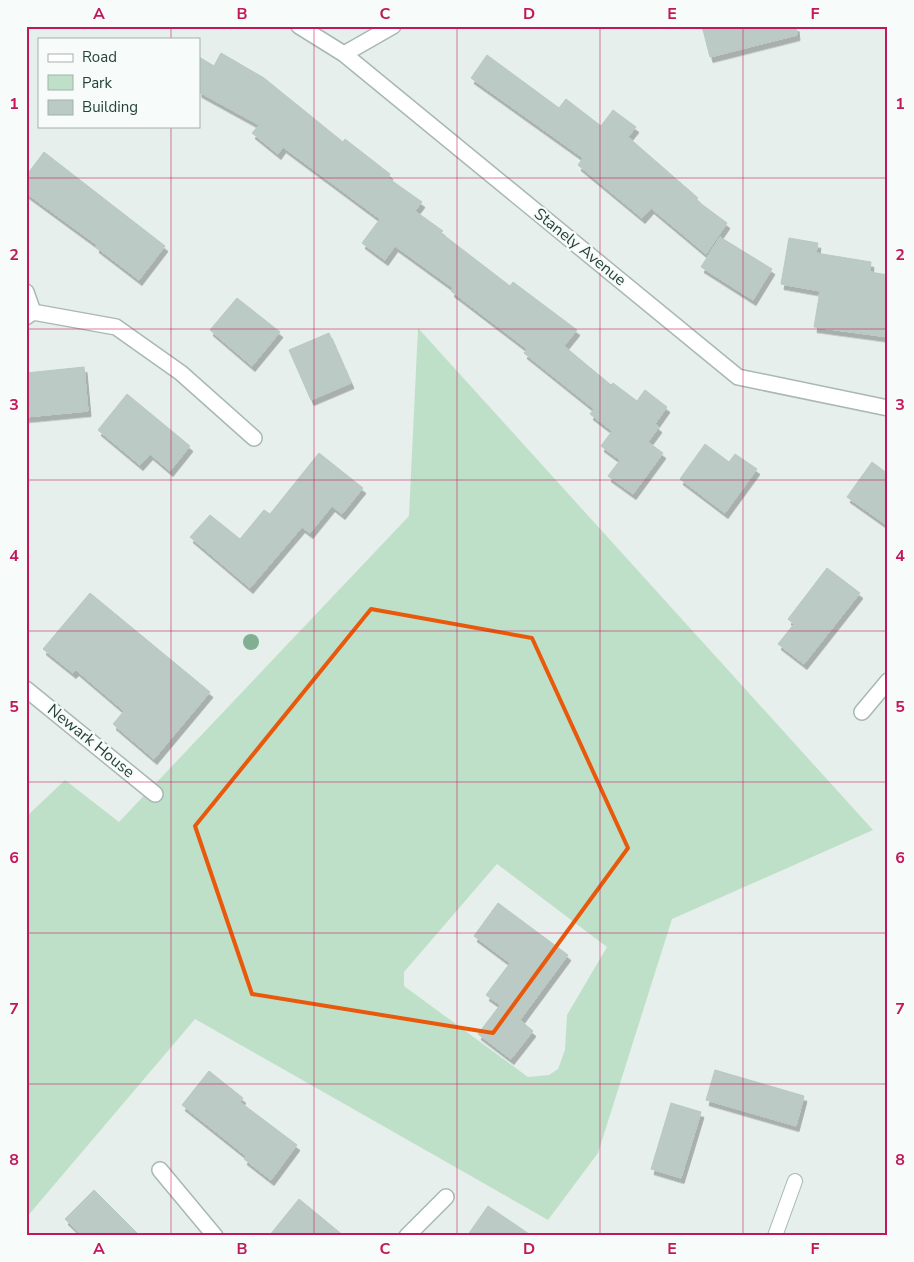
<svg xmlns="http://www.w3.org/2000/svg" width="914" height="1262" font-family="'Nunito Sans',sans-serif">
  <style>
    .green { fill: #bfe0c8; fill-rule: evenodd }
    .building { fill: #bbcac4; stroke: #b8c9c2; filter: url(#shadow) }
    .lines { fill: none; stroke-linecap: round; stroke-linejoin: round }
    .service-casing { stroke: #a8b8b2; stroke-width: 16 }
    .minor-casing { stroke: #a8b8b2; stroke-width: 18 }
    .service { stroke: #fff; stroke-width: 14 }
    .minor { stroke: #fff; stroke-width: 15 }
    .tree { fill: #80af93 }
    .marked { fill: none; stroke: #e8590c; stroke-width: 4; stroke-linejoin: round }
    .grid { fill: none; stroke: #c2185b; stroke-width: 1; stroke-opacity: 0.55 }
    .labels { text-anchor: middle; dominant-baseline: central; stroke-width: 4.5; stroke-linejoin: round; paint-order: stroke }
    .street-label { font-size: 16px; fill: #24423a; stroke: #f7fbf9 }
    .neatline { fill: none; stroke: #c2185b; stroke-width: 2 }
    .grid-label { font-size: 16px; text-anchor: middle; font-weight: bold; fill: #c2185b }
  </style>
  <defs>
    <filter id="shadow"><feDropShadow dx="3" dy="5.5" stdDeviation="0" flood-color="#0004"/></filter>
  </defs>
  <rect width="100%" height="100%" fill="#e6efeb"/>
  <!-- green -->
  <path class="green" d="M418,328L873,830L672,919L598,1153L548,1220L195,1019L26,1218V817L65,780L119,822L409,516ZM497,864L607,947L567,1015L565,1050L558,1069L549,1075L528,1077L404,986V972Z"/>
  <!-- building -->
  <path class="building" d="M702,26H796L797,35L710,57Z
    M221,53L264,78L343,142L345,139L390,174L388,178L422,202L415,211L443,231L441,233L510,286L513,282L577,330L564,346L611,385L613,383L637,401L645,390L667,407L655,424L659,427L648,442L663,453L633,494L608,476L620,460L601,446L612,431L590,414L594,409L524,353L527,349L451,291L453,288L395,246L385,260L362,243L380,219L283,147L278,154L252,133L259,125L199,92V57L214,66Z
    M487,55L559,108L566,99L601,126L613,110L636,127L628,137L698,198L696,200L727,223L706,254L651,208L642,218L578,165L583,158L471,78Z
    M44,152L165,246L139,280L96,247L97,245L26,193V176Z
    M720,237L772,269L753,300L701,267Z
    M789,238L818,243L816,253L871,262L870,272L888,275V337L814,327L820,291L781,284Z
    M237,298L280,332L252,366L210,330Z
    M329,333L351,383L311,400L289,350Z
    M84,367L88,411L26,417V373Z
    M127,394L190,446L170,471L150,454L140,465L98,430Z
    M705,444L729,462L735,454L757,469L725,513L680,479Z
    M319,453L363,488L342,514L332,506L310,533L302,527L250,588L190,537L210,515L240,539L264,510L270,514Z
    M872,462L888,474V526L847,497Z
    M827,568L860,593L804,664L778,644L794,624L788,619Z
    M90,593L210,692L154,759L113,724L124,711L76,670L73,673L43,649Z
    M498,903L568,955L520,1020L533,1031L511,1059L478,1034L500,1005L486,995L510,963L474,936Z
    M715,1070L804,1096L796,1126L706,1100Z
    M209,1071L243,1098L240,1102L297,1145L271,1180L244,1159L246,1156L182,1105Z
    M671,1103L701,1112L681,1178L651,1169Z
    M94,1190L140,1236H83L65,1219Z
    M299,1199L344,1236H269Z
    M488,1206L532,1236H467Z"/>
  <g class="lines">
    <defs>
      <path id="service" d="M775,1236L795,1181"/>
      <path id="minor" d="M299,26L344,54L738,377L888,408
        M344,54L393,26
        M26,292L33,312
        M26,317L33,312L116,327L181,373L254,438
        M26,689L155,794
        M862,712L888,681
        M160,1170L215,1236
        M407,1236L446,1197"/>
    </defs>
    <!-- service casing -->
    <use href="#service" class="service-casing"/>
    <!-- minor casing -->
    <use href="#minor" class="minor-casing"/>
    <!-- service -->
    <use href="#service" class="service"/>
    <!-- minor -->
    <use href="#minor" class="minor"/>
  </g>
  <!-- trees -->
  <circle class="tree" cx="251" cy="642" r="8"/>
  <!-- marked area -->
  <path class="marked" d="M371,609L532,638L628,848L493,1033L252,994L195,826Z"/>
  <!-- grid -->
  <path class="grid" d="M171,26V39M314,26V1236M457,26V1236M600,26V1236M743,26V1236M171,126V1236M26,178H888M26,329H888M26,480H888M26,631H888M26,782H888M26,933H888M26,1084H888"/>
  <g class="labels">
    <!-- street labels -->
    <g class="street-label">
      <text transform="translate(580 247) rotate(39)">Stanely Avenue</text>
      <text transform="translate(91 741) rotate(39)">Newark House</text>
    </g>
  </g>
  <!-- border -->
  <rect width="914" height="1262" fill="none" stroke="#f7fbf9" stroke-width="55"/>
  <!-- legend -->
  <rect x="38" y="38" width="162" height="90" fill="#f7fbf9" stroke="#a3b1ad"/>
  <rect x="48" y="54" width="25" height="8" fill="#ffffff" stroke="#a3b1ad"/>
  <text x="82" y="62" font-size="15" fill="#24423a">Road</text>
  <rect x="48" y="75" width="25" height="15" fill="#bfe0c8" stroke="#a3b1ad"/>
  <text x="82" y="88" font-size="15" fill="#24423a">Park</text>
  <rect x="48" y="100" width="25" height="15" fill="#bbcac4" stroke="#a3b1ad"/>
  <text x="82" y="112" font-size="15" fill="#24423a">Building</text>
  <rect x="28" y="28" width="858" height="1206" class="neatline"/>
  <g class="grid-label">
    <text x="99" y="19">A</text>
    <text x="242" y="19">B</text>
    <text x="385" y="19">C</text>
    <text x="529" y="19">D</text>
    <text x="672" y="19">E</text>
    <text x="815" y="19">F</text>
    <text x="14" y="109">1</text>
    <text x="900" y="109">1</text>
    <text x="14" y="260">2</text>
    <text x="900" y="260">2</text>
    <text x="14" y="410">3</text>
    <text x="900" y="410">3</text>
    <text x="14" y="561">4</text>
    <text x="900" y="561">4</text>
    <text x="14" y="712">5</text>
    <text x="900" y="712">5</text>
    <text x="14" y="863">6</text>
    <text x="900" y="863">6</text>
    <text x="14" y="1014">7</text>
    <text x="900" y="1014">7</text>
    <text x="14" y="1165">8</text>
    <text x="900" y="1165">8</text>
    <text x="99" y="1254">A</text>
    <text x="242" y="1254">B</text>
    <text x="385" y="1254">C</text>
    <text x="529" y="1254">D</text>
    <text x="672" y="1254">E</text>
    <text x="815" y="1254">F</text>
  </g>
</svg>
